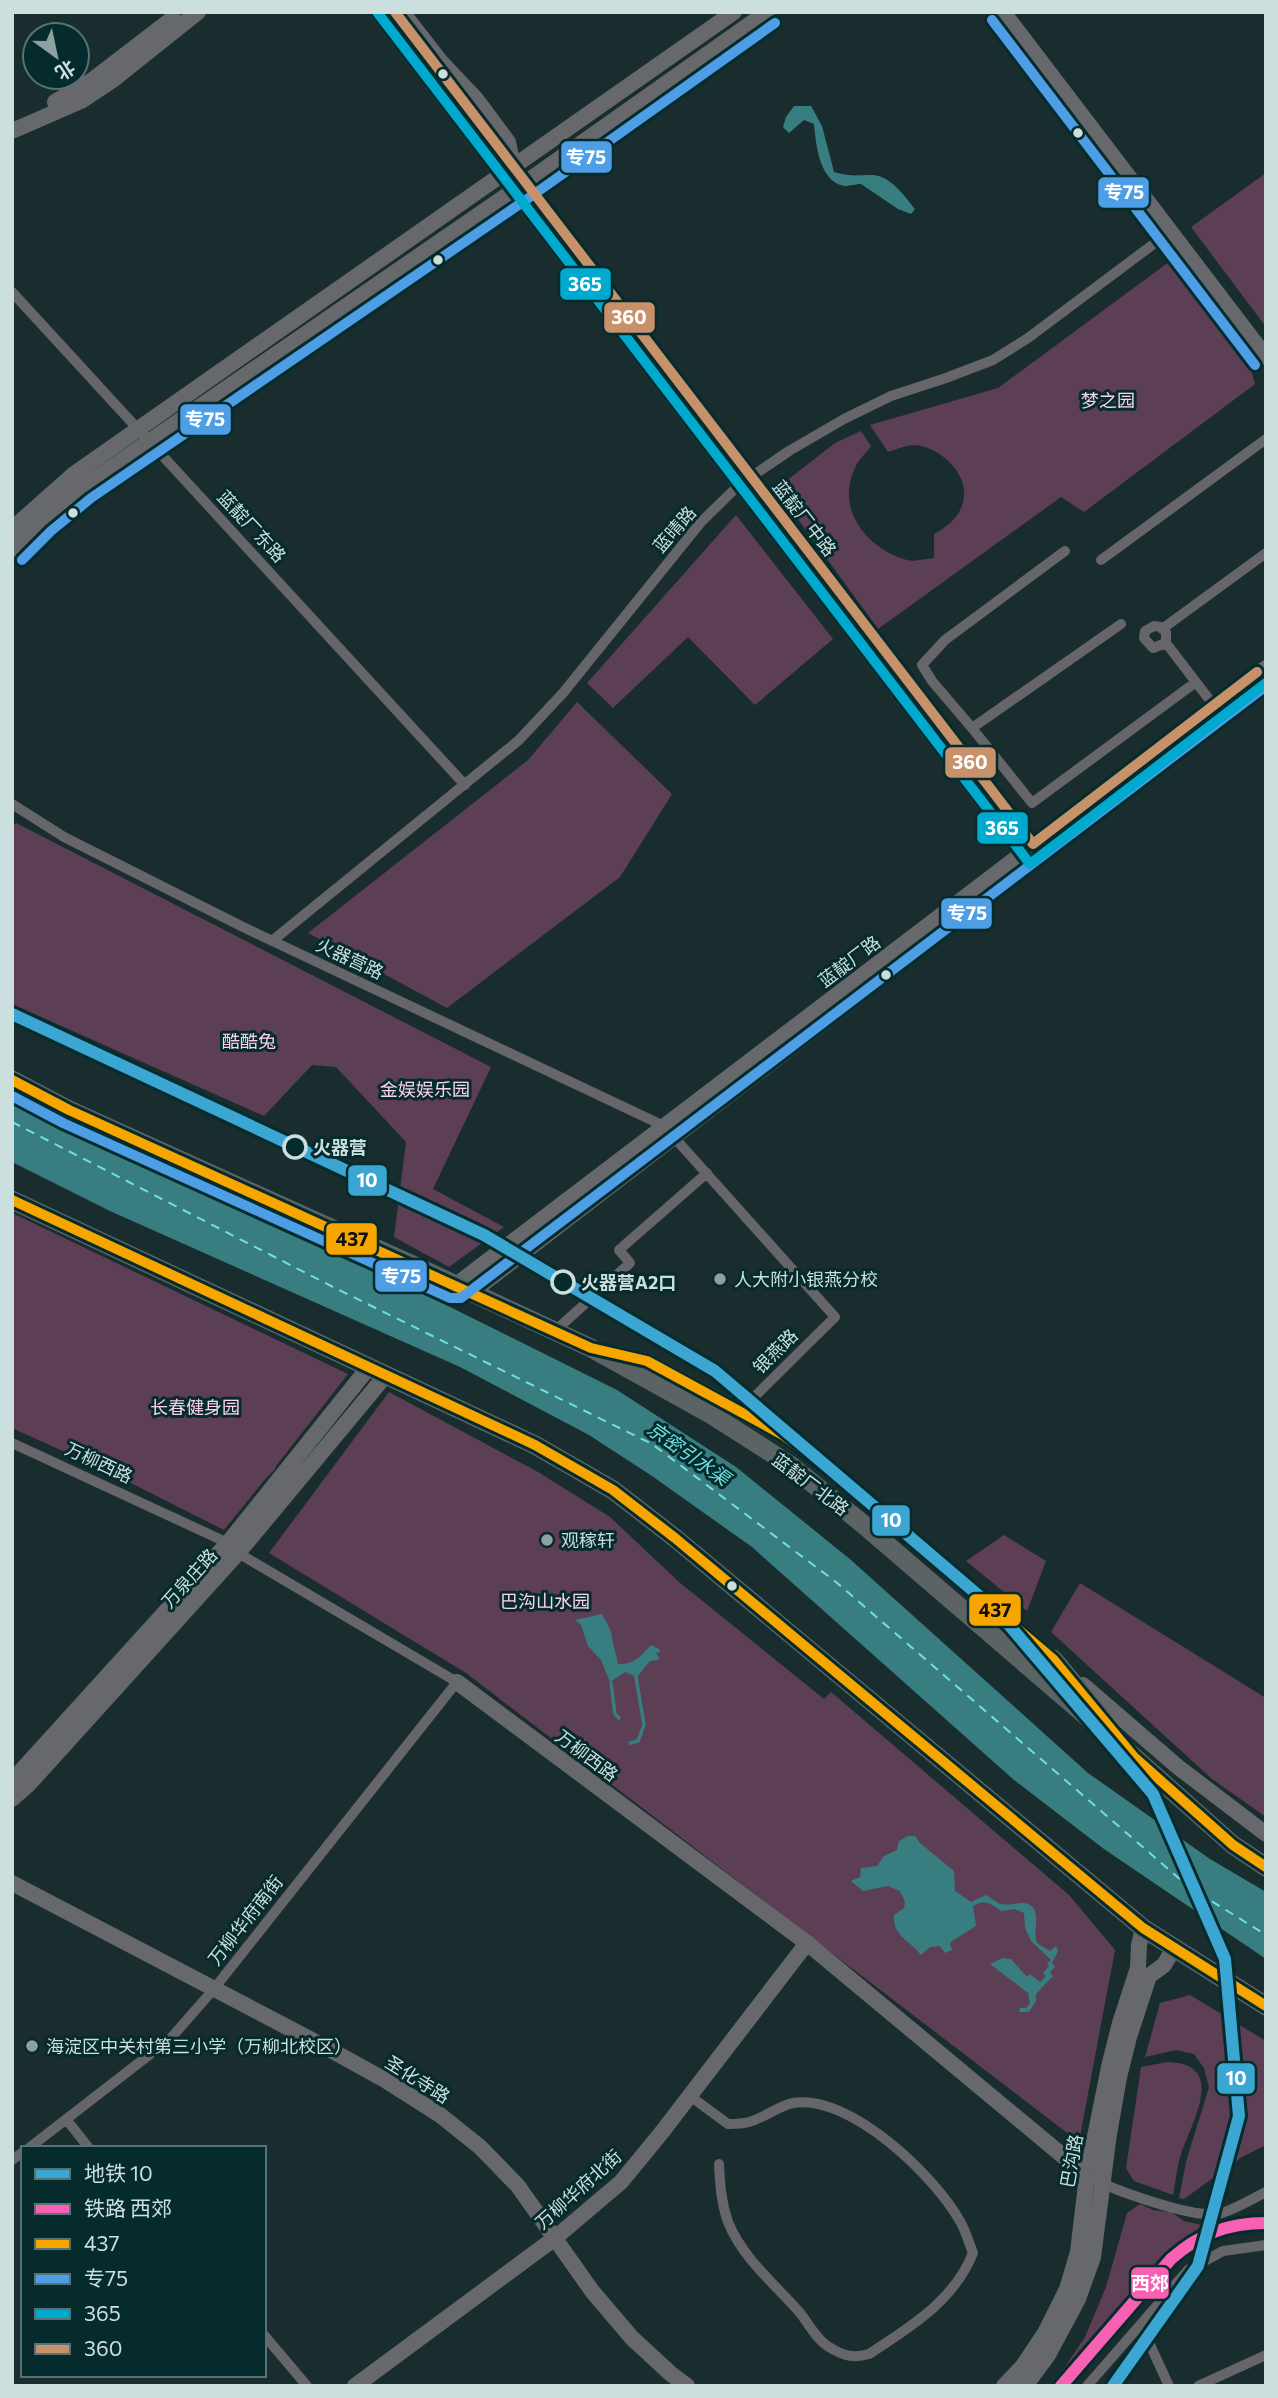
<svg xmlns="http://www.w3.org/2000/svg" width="1278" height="2398" font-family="Commissioner,'Noto Sans SC',sans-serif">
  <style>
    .green { fill: #5c3f55 }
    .water { fill: #387e80 }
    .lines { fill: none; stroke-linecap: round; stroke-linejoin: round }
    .stream { stroke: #387e80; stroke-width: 3.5 }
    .ferry { stroke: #6ee0e3; stroke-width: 2; stroke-dasharray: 9 7; stroke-linecap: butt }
    .street { stroke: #65656a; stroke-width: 10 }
    .secondary { stroke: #66686b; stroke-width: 16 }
    .highway { stroke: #5b6365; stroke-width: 19 }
    .bus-1-casing { stroke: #062b2c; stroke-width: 16 }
    .bus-2-casing { stroke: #062b2c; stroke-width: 16 }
    .bus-3-casing { stroke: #062b2c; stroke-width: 16 }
    .bus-4-casing { stroke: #062b2c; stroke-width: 16 }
    .bus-1 { stroke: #f7a600; stroke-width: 10 }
    .bus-2 { stroke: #4d9ee5; stroke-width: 10 }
    .bus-3 { stroke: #00a9ce; stroke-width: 10 }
    .bus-4 { stroke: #c7916a; stroke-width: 10 }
    .rail-1-casing { stroke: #062b2c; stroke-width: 18 }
    .rail-1 { stroke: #f860b3; stroke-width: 12 }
    .metro-1-casing { stroke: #062b2c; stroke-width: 18 }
    .metro-1 { stroke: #3ca6d3; stroke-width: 12 }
    .bus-dot { fill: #ccdfdf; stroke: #062b2c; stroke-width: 2.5 }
    .stop-dot { fill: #062b2c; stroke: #ccdfdf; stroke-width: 3.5 }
    .poi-dot { fill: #8da1a1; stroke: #062b2c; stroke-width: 2.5 }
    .labels { text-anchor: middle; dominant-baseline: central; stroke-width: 6; stroke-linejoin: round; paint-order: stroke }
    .park-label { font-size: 18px; fill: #fed1ee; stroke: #062b2c }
    .street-label { font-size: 18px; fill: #ccdfdf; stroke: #062b2c }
    .stop-label { font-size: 18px; font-weight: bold; fill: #ccdfdf; stroke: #062b2c; text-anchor: start }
    .poi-label { font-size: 18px; fill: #ccdfdf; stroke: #062b2c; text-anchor: start }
    .water-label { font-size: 19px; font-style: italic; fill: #6ee0e3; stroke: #062b2c }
    .line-badge { stroke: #062b2c; stroke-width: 2.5 }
    .badge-label { font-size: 19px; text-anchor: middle; font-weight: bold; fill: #fff }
    .pale-badge-label { font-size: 19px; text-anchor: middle; font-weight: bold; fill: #111 }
  </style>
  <rect width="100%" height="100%" fill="#192d2e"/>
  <!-- green -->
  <path class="green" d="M1266,173V327L1191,227Z
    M1173,259L1250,366L1255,384L1084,512L1061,497L878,629L776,489L835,443L861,431L871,446C866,453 858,460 855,468C835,509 867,549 907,560C915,562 925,559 934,558V534C947,527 959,518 963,502C971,475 940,447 915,445C906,445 897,449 888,452L870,425L998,388Z
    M736,515L833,639L755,705L688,637L613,708L587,683Z
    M577,702L672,794L620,877L447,1008L308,933L528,760Z
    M16,823L491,1067L433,1189L504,1227L449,1267L394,1237L406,1142L336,1067L312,1065L264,1116L12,1004V826Z
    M12,1213L348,1374L276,1466L275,1469L266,1478L224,1530L113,1474L12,1428Z
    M389,1392L538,1472L610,1517L679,1582L824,1699L831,1692L1069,1895L1115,1950L1079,2142L466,1673L269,1553Z
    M1004,1535L1046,1561L1027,1611L966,1561Z
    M1080,1583L1266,1698V1817L1212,1779L1051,1632Z
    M1190,1995L1266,2041V2145L1242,2157L1184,2199L1179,2198L1186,2162L1209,2087L1204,2068L1194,2054L1176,2050L1145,2057L1160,2003Z
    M1167,2062C1227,2063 1193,2120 1182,2151C1177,2165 1176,2181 1173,2195L1134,2181L1126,2168L1141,2067Z
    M1140,2204L1153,2210L1171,2212L1184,2221L1202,2225L1153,2271L1087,2348L1055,2382L1085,2337L1106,2287L1127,2213Z"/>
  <!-- water -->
  <path class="water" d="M794,106H811L822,126L834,172C852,177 856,175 873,175C891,176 905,197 915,209L911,214L898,209L861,184C857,184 849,186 844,186C819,181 816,144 814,124L804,120L789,133L783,127L786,117Z
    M12,1102L49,1123L434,1299L617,1390L736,1467L851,1560L1088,1773L1210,1859L1266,1892V1959L1104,1849L1014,1780L752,1547L652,1476L589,1435L460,1367L110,1211L12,1162Z
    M602,1614L610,1629L618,1664C634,1665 641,1656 651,1645L659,1649L660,1652L656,1653L659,1657L658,1660L650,1661L637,1677L625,1672L610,1682L601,1660L588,1646L581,1625L575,1620Z
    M908,1836H915L920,1843L954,1871L955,1891L971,1902L986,1895C990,1897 996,1903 1001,1904C1011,1907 1027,1897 1034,1909C1039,1918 1033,1932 1037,1943L1050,1951L1056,1946L1058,1951L1052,1963L1055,1967L1050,1972L1053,1976L1036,1994V2001L1029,2012H1019L1020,2008H1026L1030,2003L1028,1993L990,1964L1003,1958L1011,1959L1027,1977L1030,1974L1040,1982L1046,1976L1043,1973L1049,1966L1047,1964L1051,1960L1031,1941L1025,1928L1024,1913L1015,1909L1001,1911C990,1903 985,1899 973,1906L976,1926L952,1941L950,1944L952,1950L945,1953L940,1946L930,1947L921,1955C911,1941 892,1936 894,1915L904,1908L905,1902L900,1891L888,1886L863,1891L851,1881L860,1877L861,1868L877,1866L884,1856L897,1850L899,1841Z"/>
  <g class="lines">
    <!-- stream -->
    <path class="stream" d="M611,1683L615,1714L619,1718
      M630,1743L638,1741L644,1725L636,1677"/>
    <!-- ferry -->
    <path class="ferry" d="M12,1122L335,1288L652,1444L836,1582L1189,1887L1266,1935"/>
    <!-- street -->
    <path class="street" d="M12,292L465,785
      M1065,551L945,640L922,665L932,681L972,728L1121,624
      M1101,560L1266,439
      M1162,629L1266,553
      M1166,643L1153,648L1144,638L1145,631L1154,626L1161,627L1166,632V643L1215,707L1219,708
      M972,728L1032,803L1196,682
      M12,804L64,837L243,927L664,1126L835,1317L740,1411
      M272,941L519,740L563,693L701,522L739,485L789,451L844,419L891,396L946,378L993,360L1028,338L1171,231
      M555,1331L630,1263L619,1250L707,1173
      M12,1443L228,1543L238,1553L457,1682L213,1990L171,2038L29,2148
      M690,2096L728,2124C735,2124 742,2124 749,2122C764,2118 778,2106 793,2103C850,2093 937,2178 961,2223C966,2232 969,2243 973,2253C954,2301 910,2327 869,2354C853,2359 842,2355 829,2347C817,2340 809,2325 801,2314C775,2284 743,2259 728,2222C721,2202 720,2184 719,2164
      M66,2119L89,2148
      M12,2160L23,2152
      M1087,2176C1111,2189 1197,2221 1222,2213C1237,2208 1252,2199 1266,2192
      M1141,2325L1169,2386
      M264,2335L307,2386
      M1087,2386L1188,2270L1223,2251L1266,2245
      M1198,2386L1266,2355"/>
    <!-- secondary -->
    <path class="secondary" d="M377,12L1030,864
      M402,12L440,61L476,99L508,142L513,167L1033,845
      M1003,12L1266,357
      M55,102L91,81L173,18
      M12,131L81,101L114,79L198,12
      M12,529L74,474L734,12
      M12,550L42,521L83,487L525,183L767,12
      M456,1285L1266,668
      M472,1292L1266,683
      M606,1352L647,1361L783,1435L843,1481L1061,1666
      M457,1682L807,1943L1087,2176
      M1083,1685L1178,1767L1266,1834
      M12,1781L228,1543L369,1367
      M12,1799L29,1784L238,1553L386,1375
      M12,1883L327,2048L385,2080L440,2115L480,2147L518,2186L592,2291L632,2338L671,2374L687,2386
      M355,2386L555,2238L621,2182L662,2132L807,1943
      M1004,2386L1023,2366L1045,2333L1067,2289L1078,2252L1087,2176L1109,2067L1120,2023L1138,1968L1139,1945L1143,1928
      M1025,2386L1048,2355L1078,2299L1093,2257L1109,2134L1119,2077L1129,2037L1149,1976L1164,1965L1174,1948"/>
    <!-- highway -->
    <path class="highway" d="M12,1080L69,1110L426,1271L591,1348L712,1415L790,1465L864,1525L1134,1757L1233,1845L1266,1867
      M12,1200L535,1445L613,1490L675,1538L1143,1928L1266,2006
      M1053,1659L1098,1713"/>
    <defs>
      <path id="bus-1" d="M12,1080L69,1110L591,1348L647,1361L783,1435L843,1481L1053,1659L1134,1757L1233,1845L1266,1867
        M12,1200L535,1445L613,1490L675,1538L1143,1928L1266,2006"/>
      <path id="bus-2" d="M992,20L1255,365
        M22,560L51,531L91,498L533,195L775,23
        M12,1096L63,1123L450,1298H461L1266,686"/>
      <path id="bus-3" d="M377,12L1030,864L1266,683"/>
      <path id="bus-4" d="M395,12L1033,844L1257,672"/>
    </defs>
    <!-- bus-1 casing -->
    <use href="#bus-1" class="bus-1-casing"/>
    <!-- bus-2 casing -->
    <use href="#bus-2" class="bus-2-casing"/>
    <!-- bus-3 casing -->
    <use href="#bus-3" class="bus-3-casing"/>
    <!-- bus-4 casing -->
    <use href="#bus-4" class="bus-4-casing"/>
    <!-- bus-1 -->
    <use href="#bus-1" class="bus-1"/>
    <!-- bus-2 -->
    <use href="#bus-2" class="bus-2"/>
    <!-- bus-3 -->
    <use href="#bus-3" class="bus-3"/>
    <!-- bus-4 -->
    <use href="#bus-4" class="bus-4"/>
    <defs>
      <path id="rail-1" d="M1061,2386L1171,2259C1199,2234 1228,2223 1266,2223"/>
    </defs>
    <!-- rail-1 casing -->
    <use href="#rail-1" class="rail-1-casing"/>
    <!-- rail-1 -->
    <use href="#rail-1" class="rail-1"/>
    <defs>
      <path id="metro-1" d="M12,1014L484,1235L715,1371L998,1612L1153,1794L1225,1959L1239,2116L1198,2266L1113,2386"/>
    </defs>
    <!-- metro-1 casing -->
    <use href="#metro-1" class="metro-1-casing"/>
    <!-- metro-1 -->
    <use href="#metro-1" class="metro-1"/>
  </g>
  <!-- markers -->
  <g class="bus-dot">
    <circle cx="443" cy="74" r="6"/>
    <circle cx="1078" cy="133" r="6"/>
    <circle cx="438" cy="260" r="6"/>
    <circle cx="73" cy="513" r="6"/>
    <circle cx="886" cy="975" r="6"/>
    <circle cx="732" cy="1586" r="6"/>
  </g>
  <g class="stop-dot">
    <circle cx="295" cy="1147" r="11"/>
    <circle cx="563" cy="1282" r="11"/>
  </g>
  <g class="poi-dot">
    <circle cx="720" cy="1279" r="7"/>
    <circle cx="547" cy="1540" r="7"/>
    <circle cx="32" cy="2046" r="7"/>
  </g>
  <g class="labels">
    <!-- park labels -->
    <g class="park-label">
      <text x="1108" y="400">梦之园</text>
      <text x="249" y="1041">酷酷兔</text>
      <text x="425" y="1089">金娱娱乐园</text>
      <text x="195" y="1407">长春健身园</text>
      <text x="545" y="1601">巴沟山水园</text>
    </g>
    <!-- street labels -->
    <g class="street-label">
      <text transform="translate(805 518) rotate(52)">蓝靛厂中路</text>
      <text transform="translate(252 526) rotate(47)">蓝靛厂东路</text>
      <text transform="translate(674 529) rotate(-49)">蓝晴路</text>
      <text transform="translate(350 958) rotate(25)">火器营路</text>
      <text transform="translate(849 961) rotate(-37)">蓝靛厂路</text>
      <text transform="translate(775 1351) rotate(-45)">银燕路</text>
      <text transform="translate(99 1462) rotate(25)">万柳西路</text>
      <text transform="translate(811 1484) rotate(37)">蓝靛厂北路</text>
      <text transform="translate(189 1578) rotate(-48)">万泉庄路</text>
      <text transform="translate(587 1755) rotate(37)">万柳西路</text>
      <text transform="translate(245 1920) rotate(-52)">万柳华府南街</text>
      <text transform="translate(418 2079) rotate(32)">圣化寺路</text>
      <text transform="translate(1071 2161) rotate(-80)">巴沟路</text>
      <text transform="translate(578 2189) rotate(-42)">万柳华府北街</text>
    </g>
    <!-- stop labels -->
    <g class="stop-label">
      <text x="313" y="1147">火器营</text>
      <text x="581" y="1282">火器营A2口</text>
    </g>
    <!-- poi labels -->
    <g class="poi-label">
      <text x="734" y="1279">人大附小银燕分校</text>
      <text x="561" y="1540">观稼轩</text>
      <text x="46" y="2046">海淀区中关村第三小学（万柳北校区）</text>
    </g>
    <!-- water labels -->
    <g class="water-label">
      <text transform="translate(689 1453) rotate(35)">京密引水渠</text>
    </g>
  </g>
  <g class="line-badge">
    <rect x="560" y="140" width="53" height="34" rx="7" fill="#4d9ee5"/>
    <rect x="1097" y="176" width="53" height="33" rx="7" fill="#4d9ee5"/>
    <rect x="559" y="267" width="53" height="34" rx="7" fill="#00a9ce"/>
    <rect x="603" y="301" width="53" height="33" rx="7" fill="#c7916a"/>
    <rect x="179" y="403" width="53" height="33" rx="7" fill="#4d9ee5"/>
    <rect x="944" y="746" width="53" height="33" rx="7" fill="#c7916a"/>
    <rect x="976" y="811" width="53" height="34" rx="7" fill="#00a9ce"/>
    <rect x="940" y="897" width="53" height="33" rx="7" fill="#4d9ee5"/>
    <rect x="347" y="1164" width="41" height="33" rx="7" fill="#3ca6d3"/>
    <rect x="325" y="1222" width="53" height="34" rx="7" fill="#f7a600"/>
    <rect x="374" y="1259" width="54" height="34" rx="7" fill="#4d9ee5"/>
    <rect x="871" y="1504" width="40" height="33" rx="7" fill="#3ca6d3"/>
    <rect x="968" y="1593" width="54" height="34" rx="7" fill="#f7a600"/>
    <rect x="1216" y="2062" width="40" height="33" rx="7" fill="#3ca6d3"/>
    <rect x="1130" y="2266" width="40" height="34" rx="7" fill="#f860b3"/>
  </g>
  <g class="badge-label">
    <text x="586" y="164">专75</text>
    <text x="1124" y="199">专75</text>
    <text x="585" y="291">365</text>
    <text x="629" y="324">360</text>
    <text x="205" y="426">专75</text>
    <text x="970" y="769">360</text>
    <text x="1002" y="835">365</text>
    <text x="967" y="920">专75</text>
    <text x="367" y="1187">10</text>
    <text x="401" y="1283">专75</text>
    <text x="891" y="1527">10</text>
    <text x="1236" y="2085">10</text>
    <text x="1150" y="2290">西郊</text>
  </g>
  <g class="pale-badge-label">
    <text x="352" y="1246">437</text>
    <text x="995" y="1617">437</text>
  </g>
  <!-- border -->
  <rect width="1278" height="2398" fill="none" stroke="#ccdfdf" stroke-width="28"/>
  <!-- legend -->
  <rect x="21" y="2146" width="245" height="231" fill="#062b2c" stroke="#557374" stroke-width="2"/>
  <rect x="35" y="2169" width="35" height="10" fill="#3ca6d3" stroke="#557374" stroke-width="2"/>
  <text x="84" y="2181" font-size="21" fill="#ccdfdf">地铁 10</text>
  <rect x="35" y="2204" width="35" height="10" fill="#f860b3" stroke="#557374" stroke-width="2"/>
  <text x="84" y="2216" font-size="21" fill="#ccdfdf">铁路 西郊</text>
  <rect x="35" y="2239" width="35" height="10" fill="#f7a600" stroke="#557374" stroke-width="2"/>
  <text x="84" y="2251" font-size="21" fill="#ccdfdf">437</text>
  <rect x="35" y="2274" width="35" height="10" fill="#4d9ee5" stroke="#557374" stroke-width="2"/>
  <text x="84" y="2286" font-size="21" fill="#ccdfdf">专75</text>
  <rect x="35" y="2309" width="35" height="10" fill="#00a9ce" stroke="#557374" stroke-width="2"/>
  <text x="84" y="2321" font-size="21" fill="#ccdfdf">365</text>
  <rect x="35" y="2344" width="35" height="10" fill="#c7916a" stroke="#557374" stroke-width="2"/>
  <text x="84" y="2356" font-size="21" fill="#ccdfdf">360</text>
  <!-- north arrow -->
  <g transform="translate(56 56) rotate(147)"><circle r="33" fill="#062b2c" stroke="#557374" stroke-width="2"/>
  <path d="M0-5L12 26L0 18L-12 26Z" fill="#8da1a1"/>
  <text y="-10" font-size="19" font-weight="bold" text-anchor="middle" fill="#ccdfdf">北</text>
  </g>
</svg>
